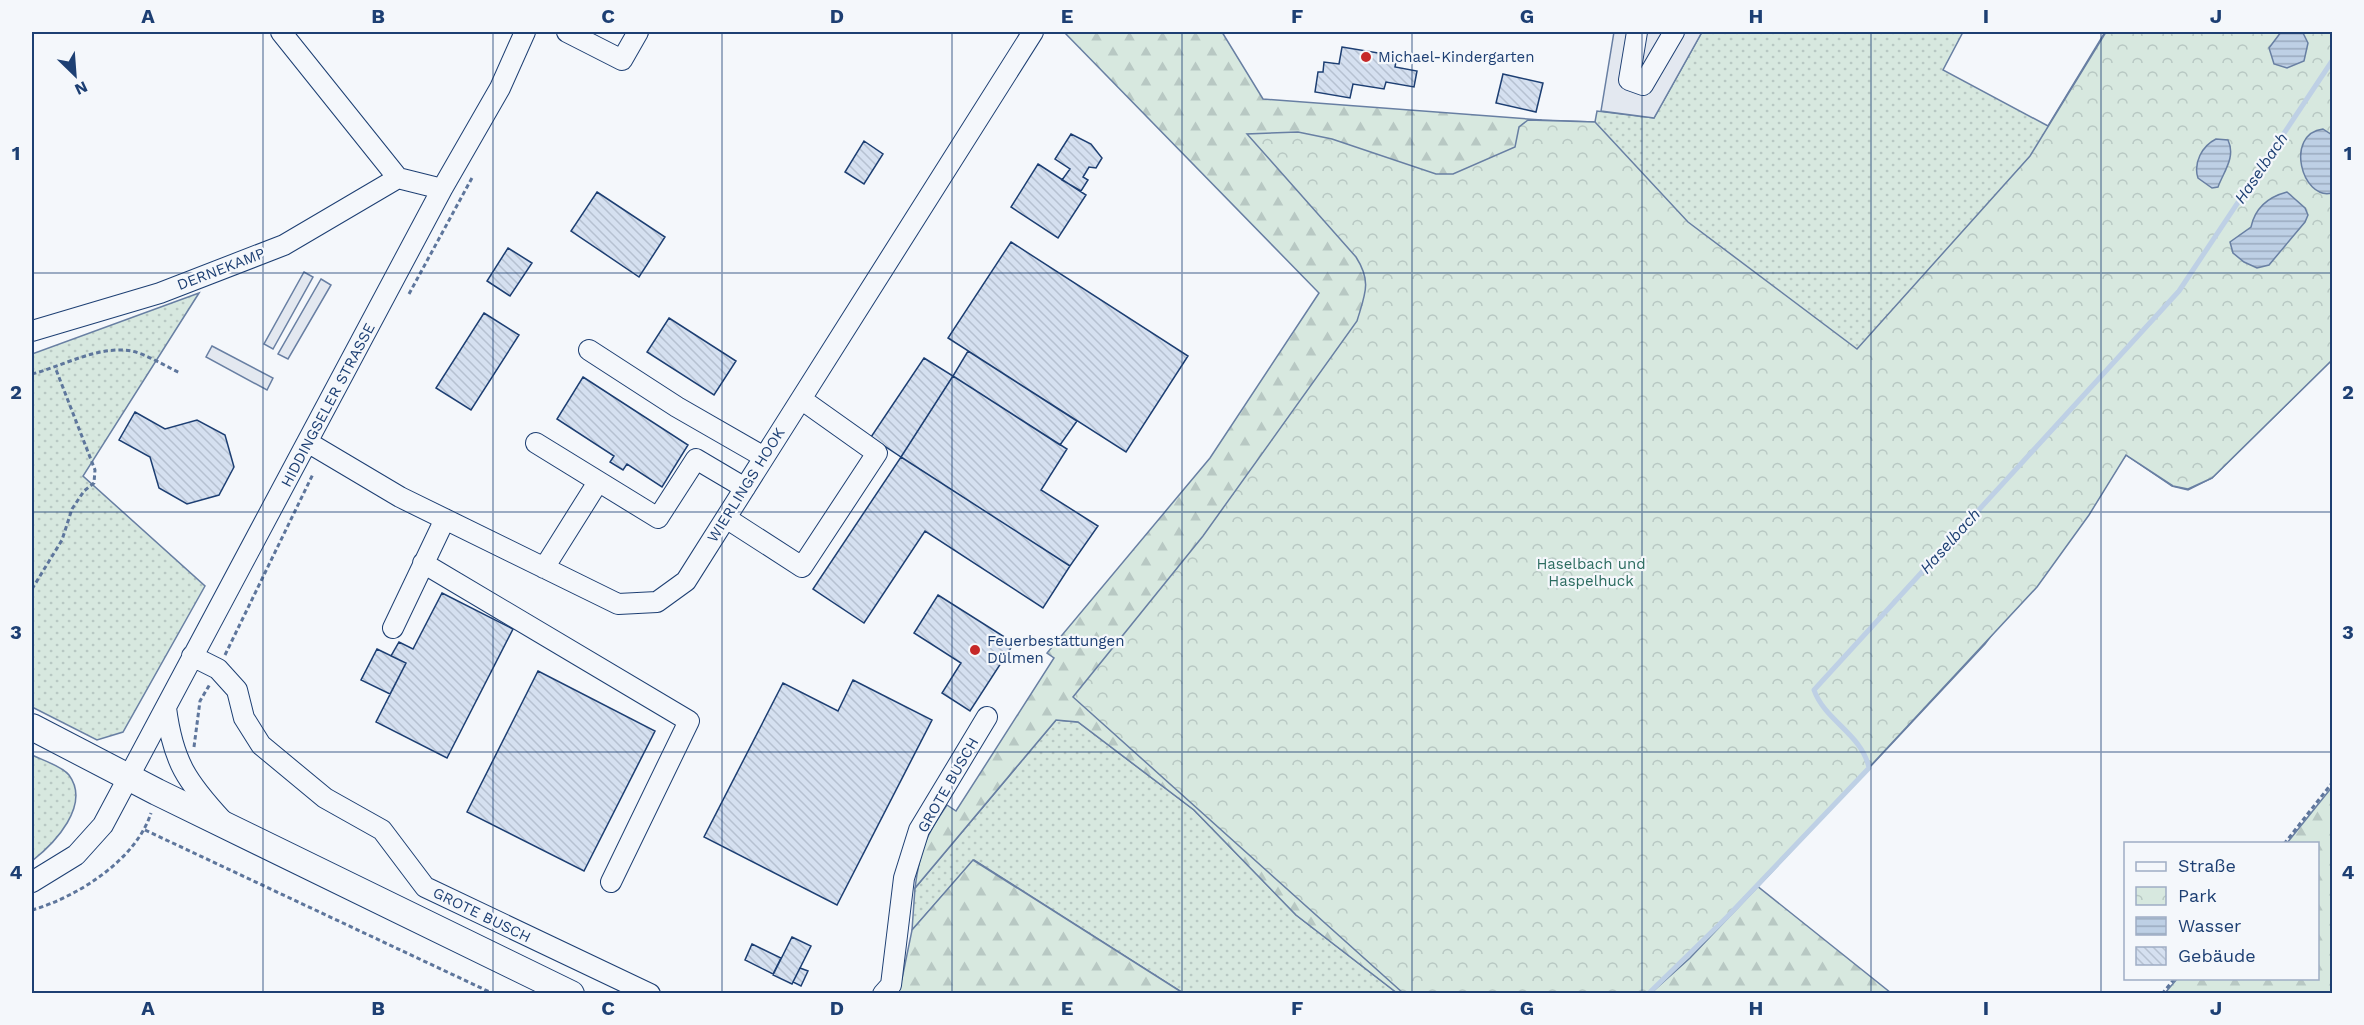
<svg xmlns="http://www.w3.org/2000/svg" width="2364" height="1025" font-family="'Work Sans',sans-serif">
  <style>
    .grass { fill: url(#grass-dots); stroke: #687fa3; stroke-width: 1.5 }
    .forest { fill: url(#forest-firs); stroke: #687fa3; stroke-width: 1.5 }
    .park { fill: url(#park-crowns); stroke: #687fa3; stroke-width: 1.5 }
    .parking { fill: #e3e8f0; stroke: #687fa3; stroke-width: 1.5 }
    .water { fill: url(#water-rules); stroke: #687fa3; stroke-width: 1.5 }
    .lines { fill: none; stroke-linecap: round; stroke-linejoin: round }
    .stream { stroke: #bed0e5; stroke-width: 5 }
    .building { fill: url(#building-back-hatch); stroke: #1d3f73; stroke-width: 1.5 }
    .minor-casing { stroke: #1d3f73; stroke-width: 22 }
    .major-casing { stroke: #1d3f73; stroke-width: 28 }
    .path { stroke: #5e769c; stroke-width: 3; stroke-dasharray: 4.5 3; stroke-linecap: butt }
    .minor { stroke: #f4f7fb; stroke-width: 20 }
    .major { stroke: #f4f7fb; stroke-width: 26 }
    .grid { fill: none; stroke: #1d3f73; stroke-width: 1.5; stroke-opacity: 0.55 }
    .poi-dot { fill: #c62828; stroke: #f4f7fb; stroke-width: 2 }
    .labels { text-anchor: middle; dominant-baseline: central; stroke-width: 4.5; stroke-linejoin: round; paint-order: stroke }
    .poi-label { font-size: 15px; fill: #1d3f73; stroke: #f4f7fb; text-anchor: start }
    .street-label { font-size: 15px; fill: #1d3f73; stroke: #f4f7fb }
    .park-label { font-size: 15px; fill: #2c6c60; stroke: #f4f7fb }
    .water-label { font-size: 16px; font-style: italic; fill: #1d3f73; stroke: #f4f7fb }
    .neatline { fill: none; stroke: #1d3f73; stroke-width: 2 }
    .grid-label { font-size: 20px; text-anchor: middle; font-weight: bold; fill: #1d3f73 }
  </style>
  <defs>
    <pattern id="grass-dots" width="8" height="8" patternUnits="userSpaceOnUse" patternTransform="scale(1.5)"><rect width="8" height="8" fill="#d7e8df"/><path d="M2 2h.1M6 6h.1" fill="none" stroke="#b8c8c3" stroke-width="1.8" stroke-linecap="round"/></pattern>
    <pattern id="forest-firs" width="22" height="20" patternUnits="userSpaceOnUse" patternTransform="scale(1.5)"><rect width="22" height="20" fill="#d7e8df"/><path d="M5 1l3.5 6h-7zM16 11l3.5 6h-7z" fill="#b8c8c3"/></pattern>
    <pattern id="park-crowns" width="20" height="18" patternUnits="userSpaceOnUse" patternTransform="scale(1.5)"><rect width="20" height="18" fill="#d7e8df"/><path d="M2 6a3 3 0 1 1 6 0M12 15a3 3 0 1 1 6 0" fill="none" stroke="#b8c8c3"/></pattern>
    <pattern id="water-rules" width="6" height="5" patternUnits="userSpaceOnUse" patternTransform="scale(1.5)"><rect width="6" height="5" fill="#bed0e5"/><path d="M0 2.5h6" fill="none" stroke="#9aaabe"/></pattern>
    <pattern id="building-back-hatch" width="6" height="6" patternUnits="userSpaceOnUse" patternTransform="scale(1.5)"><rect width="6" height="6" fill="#d5e0f0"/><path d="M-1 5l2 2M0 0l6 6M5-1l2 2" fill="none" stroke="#b6c1d1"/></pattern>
  </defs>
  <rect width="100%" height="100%" fill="#f4f7fb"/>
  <!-- grass -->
  <path class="grass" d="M1702,32H1963L1943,70L2048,126L2105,32H2332V360L2212,478L2188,490L2172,486L2126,455L1985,644L1869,768L1541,120L1595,122L1597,111L1654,118Z
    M199,293L83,476L205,586L123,732L97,740L32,707V354Z
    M1056,720L1078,722L1194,810L1296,915L1397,993H1183L974,860L912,930L915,888Z
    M32,755C42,760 62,766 69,775C91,805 55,843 32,861Z"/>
  <!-- forest -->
  <path class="forest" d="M1064,32H1222L1263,99L1541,120L1756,885L1891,993H1397L1296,915L1194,810L1078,722L1056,720L915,888C920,849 925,837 947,805L956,811L1054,658L1047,653L1210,458L1319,293Z
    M2332,787V993H2165L2177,979L2318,978V844L2287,843Z
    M973,860L1183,993L894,994L902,979L912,930Z"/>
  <!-- park -->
  <path class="park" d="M2106,32H2332V360L2212,478L2188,489L2173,486L2126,455L2089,515L2037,587L1768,876L1690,958L1651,993H1403L1073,697L1203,536L1357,321C1365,294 1372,282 1356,257L1247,134L1298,132L1332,139L1436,174H1453L1515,147L1519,127L1528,120L1595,122L1688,222L1857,349L2030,156Z"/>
  <!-- parking -->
  <path class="parking" d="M1614,32H1702L1654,118L1601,111Z
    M304,272L313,277L273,349L264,344Z
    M321,279L331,285L288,359L278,354Z
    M212,346L273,378L267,390L206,357Z"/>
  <!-- water -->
  <path class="water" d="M2281,32L2303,33L2308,43L2304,61L2287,68L2274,64L2269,48Z
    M2323,129L2332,135V193C2302,201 2284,134 2323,129Z
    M2216,139L2228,140C2236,157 2224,171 2218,187L2212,188L2198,178C2193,163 2202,146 2216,139Z
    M2287,192L2305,208L2308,215L2305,222L2269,265L2257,268L2244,262L2233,253L2230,242L2251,227C2255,208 2268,197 2287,192Z"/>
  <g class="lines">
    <!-- stream -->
    <path class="stream" d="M1648,994L1727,917L1869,768C1862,734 1825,721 1814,690L2179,291L2332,61"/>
  </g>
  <!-- building -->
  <path class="building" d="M1342,47L1397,56L1395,67L1417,71L1414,87L1386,82L1384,89L1353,84L1350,98L1315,92L1318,72H1323L1324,62L1339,64Z
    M1503,74L1543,83L1536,112L1496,103Z
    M1071,134L1091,144L1102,158L1096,168L1089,167L1083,177L1088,180L1081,191L1062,180L1070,169L1055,159Z
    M864,141L883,154L864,184L845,172Z
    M1038,164L1086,195L1058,238L1011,207Z
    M597,192L665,237L639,277L571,231Z
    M1011,242L1188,356L1126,452L948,338Z
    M508,248L532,263L510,296L487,281Z
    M484,313L519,335L471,410L436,388Z
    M669,318L736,361L714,395L647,352Z
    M968,351L1077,421L1060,445L953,376Z
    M924,358L953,376L901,457L871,437Z
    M953,376L1067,449L1041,490L1098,526L1070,566L901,457Z
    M583,377L688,445L662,487L627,464L623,470L610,462L614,456L557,419Z
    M135,412L165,429L197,420L225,435L234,467L219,495L187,504L159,488L150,457L119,440Z
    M901,457L1070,566L1043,608L925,531L864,623L813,589Z
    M442,593L513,629L447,758L376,722L406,663L391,656L399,642L413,649Z
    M938,595L1014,643L970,711L942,693L961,663L914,633Z
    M377,649L406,663L390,694L361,680Z
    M538,671L655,731L584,871L467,812Z
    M853,680L932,720L837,905L704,837L783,683L838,711Z
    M792,937L811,946L792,984L773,975Z
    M752,944L781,958L773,974L745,960Z
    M800,968L808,971L801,986L793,982Z"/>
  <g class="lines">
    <defs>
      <path id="minor" d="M281,32L398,178L442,189
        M567,32L622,60L638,32
        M1637,32L1629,80L1643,85L1674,32
        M32,331L160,293L284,245L398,178
        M589,350L677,407L764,457
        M309,443L400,497L618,604L657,602L686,581L1033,32
        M536,443L658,518L696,459L745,488
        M726,518L802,567L877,453L801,399
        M423,563L689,721L611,882
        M544,568L598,482
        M393,628L445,519
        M192,656L218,669L237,690L244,718L261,745L325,798L382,830L425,887L650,994
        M166,708C173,762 187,782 223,821
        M32,882L76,855L103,825L442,189L500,88L525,32
        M883,994L891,985L904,878L919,830L987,717"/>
      <path id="major" d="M32,727L157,792L571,994"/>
    </defs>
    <!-- minor casing -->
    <use href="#minor" class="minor-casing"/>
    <!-- major casing -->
    <use href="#major" class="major-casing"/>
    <!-- path -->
    <path class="path" d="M409,294L473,176
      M32,374C63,366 99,345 132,351C148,355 165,366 180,373
      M32,589L62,540L72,509L84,491L94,483L95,470L55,367
      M225,655L313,474
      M194,747L200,701L210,684
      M145,830L494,994
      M2284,844L2332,783
      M32,910C77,897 136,860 151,813
      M2162,994L2175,978"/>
    <!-- minor -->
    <use href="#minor" class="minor"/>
    <!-- major -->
    <use href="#major" class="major"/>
  </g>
  <!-- grid -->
  <path class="grid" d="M263,32V994M493,32V994M722,32V994M952,32V994M1182,32V994M1412,32V994M1642,32V994M1871,32V994M2101,32V994M32,273H2332M32,512H2332M32,752H2332"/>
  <!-- markers -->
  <g class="poi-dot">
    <circle cx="1366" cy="57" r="6"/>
    <circle cx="975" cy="650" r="6"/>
  </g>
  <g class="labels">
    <!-- poi labels -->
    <g class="poi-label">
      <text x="1378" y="57">Michael-Kindergarten</text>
      <text x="987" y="641">Feuerbestattungen<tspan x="987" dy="17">Dülmen</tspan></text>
    </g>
    <!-- street labels -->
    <g class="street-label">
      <text transform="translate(221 269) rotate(-21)">DERNEKAMP</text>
      <text transform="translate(328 405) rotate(-62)">HIDDINGSELER STRASSE</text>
      <text transform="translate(746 485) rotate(-58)">WIERLINGS HOOK</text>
      <text transform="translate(948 785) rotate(-60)">GROTE BUSCH</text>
      <text transform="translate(482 915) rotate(26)">GROTE BUSCH</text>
    </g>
    <!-- park labels -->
    <g class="park-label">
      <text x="1591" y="564">Haselbach und<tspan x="1591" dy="17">Haspelhuck</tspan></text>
    </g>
    <!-- water labels -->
    <g class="water-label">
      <text transform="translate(2261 168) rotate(-56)">Haselbach</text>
      <text transform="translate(1950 541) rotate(-48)">Haselbach</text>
    </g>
  </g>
  <!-- border -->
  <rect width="2364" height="1025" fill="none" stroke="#f4f7fb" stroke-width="66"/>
  <!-- legend -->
  <rect x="2124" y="842" width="195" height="138" fill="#f4f7fb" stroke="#9eadc5" stroke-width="1.5"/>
  <rect x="2136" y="862" width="30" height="9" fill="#f4f7fb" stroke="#9eadc5" stroke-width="1.5"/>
  <text x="2178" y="872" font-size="18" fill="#1d3f73">Straße</text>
  <rect x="2136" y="887" width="30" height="18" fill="url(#park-crowns)" stroke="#9eadc5" stroke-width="1.5"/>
  <text x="2178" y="902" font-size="18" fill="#1d3f73">Park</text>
  <rect x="2136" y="917" width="30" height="18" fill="url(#water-rules)" stroke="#9eadc5" stroke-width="1.5"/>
  <text x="2178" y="932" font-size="18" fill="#1d3f73">Wasser</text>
  <rect x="2136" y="947" width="30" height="18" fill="url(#building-back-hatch)" stroke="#9eadc5" stroke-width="1.5"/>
  <text x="2178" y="962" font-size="18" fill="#1d3f73">Gebäude</text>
  <!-- north arrow -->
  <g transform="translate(75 75) rotate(155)" stroke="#f4f7fb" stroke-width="4.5" paint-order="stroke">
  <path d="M0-4.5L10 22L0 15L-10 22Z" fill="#1d3f73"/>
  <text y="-9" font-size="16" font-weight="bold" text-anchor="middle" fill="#1d3f73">N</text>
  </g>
  <rect x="33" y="33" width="2298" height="959" class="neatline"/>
  <g class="grid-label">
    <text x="148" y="23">A</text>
    <text x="378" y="23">B</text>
    <text x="608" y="23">C</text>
    <text x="837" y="23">D</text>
    <text x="1067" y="23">E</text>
    <text x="1297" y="23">F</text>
    <text x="1527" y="23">G</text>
    <text x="1756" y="23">H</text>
    <text x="1986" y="23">I</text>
    <text x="2216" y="23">J</text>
    <text x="16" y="160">1</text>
    <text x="2348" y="160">1</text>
    <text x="16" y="399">2</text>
    <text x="2348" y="399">2</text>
    <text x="16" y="639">3</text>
    <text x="2348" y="639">3</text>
    <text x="16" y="879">4</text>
    <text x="2348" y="879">4</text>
    <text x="148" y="1015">A</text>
    <text x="378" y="1015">B</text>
    <text x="608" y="1015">C</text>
    <text x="837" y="1015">D</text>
    <text x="1067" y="1015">E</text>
    <text x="1297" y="1015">F</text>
    <text x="1527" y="1015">G</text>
    <text x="1756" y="1015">H</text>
    <text x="1986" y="1015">I</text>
    <text x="2216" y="1015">J</text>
  </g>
</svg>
